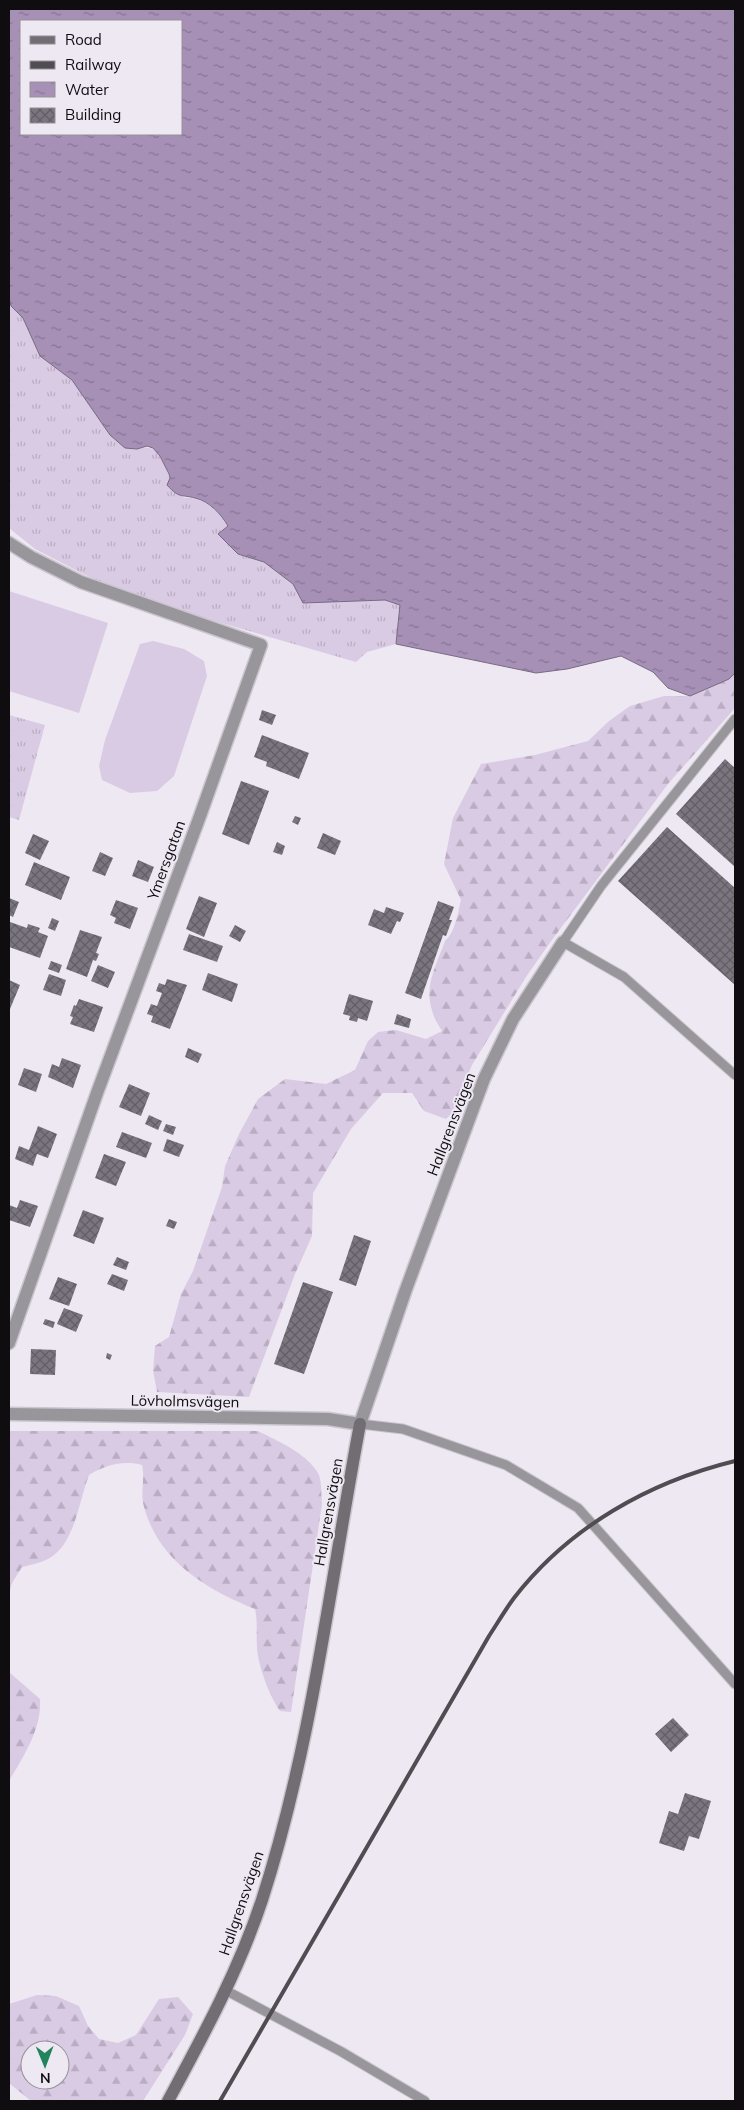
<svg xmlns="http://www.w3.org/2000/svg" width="744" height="2110" font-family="Mulish,sans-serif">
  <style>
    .grass { fill: url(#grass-tufts) }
    .forest { fill: url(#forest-firs); fill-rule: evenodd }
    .garden { fill: #dacbe4 }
    .water { fill: url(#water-ripples); stroke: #796984; fill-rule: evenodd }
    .building { fill: url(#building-cross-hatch) }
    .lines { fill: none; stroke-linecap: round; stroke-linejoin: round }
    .lane-casing { stroke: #cac5cf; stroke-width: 11 }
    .street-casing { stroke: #cac5cf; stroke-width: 15 }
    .secondary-casing { stroke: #cac5cf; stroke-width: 15 }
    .lane { stroke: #98969a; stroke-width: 9 }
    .street { stroke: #98969a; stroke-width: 12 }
    .secondary { stroke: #716d73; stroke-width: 12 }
    .rail { stroke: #504d52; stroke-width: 4 }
    .labels { text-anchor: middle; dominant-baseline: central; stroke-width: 4; stroke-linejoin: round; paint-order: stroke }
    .street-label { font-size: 15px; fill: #0f0d10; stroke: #eee8f3 }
  </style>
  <defs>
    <pattern id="grass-tufts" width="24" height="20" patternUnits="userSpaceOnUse" patternTransform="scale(1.25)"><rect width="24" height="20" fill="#dacbe4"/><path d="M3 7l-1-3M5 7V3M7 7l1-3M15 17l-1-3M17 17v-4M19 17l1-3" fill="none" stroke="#baadc3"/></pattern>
    <pattern id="forest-firs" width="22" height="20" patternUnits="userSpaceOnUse" patternTransform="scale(1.25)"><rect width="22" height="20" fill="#dacbe4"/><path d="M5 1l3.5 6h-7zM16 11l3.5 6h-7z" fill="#baadc3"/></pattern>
    <pattern id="water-ripples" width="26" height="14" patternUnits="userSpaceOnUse" patternTransform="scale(1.25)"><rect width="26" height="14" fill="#a790b6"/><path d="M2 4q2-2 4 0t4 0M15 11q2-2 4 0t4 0" fill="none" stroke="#867493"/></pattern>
    <pattern id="building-cross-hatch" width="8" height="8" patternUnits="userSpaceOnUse" patternTransform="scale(1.25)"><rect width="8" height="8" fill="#7a757e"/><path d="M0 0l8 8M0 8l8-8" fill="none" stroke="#625e66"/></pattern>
  </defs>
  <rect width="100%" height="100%" fill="#eee8f3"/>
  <!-- grass -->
  <path class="grass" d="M9,298L11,306L23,318L40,356L72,380L110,435L137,449C159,442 163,461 170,478C173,485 180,492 184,498C203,496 218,511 228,526L218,534L238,554L264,562L293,584L303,603L385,600L401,605L396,644L367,652L356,662L183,612L99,582L35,549L9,528Z
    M9,715L45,725L19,820L9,817Z"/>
  <!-- forest -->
  <path class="forest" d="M735,673V708L668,784L549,944L526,977L472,1065L452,1113L446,1119L424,1111L412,1093H383L351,1129L313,1193L312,1236L295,1274L249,1397L157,1392L153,1370L155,1346L169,1337L181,1294L193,1271L222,1187L225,1166L239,1134L258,1099L285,1079L326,1084L355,1070L368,1041L378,1032L396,1030L426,1039L442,1031C419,995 432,976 445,941C455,933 458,912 461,900L444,864L453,818L481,764L535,755L588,741L609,721L630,706L664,696H690L729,679Z
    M9,1431H258C278,1441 306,1453 318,1473C322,1480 321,1495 322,1504L291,1712L280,1711C270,1697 258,1666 257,1648C256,1635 258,1623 255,1609C205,1589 156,1559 143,1503C141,1490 145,1478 142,1465C124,1460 105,1465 89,1475C79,1500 75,1545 48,1559C40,1563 30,1565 22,1567L12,1583L9,1595Z
    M9,1672L40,1699C42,1729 23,1757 9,1781Z
    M37,1995L56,1996L79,2006L88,2026L99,2039L118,2043L136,2035L159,1999L178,1997L193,2014L185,2035L143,2101H31L9,2083V2004ZM30,2050H60V2080H30Z"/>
  <!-- garden -->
  <path class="garden" d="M9,591L108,623L79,713L9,691Z
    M153,641L184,649L204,661L207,676L174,776L157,791L130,793L102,780L99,766L105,740L140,644Z"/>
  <!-- water -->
  <path class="water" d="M9,9H735V673L729,679L690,696L668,688L653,672L621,656L567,669L536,673L396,644L400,605L385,600L303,603L293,584L264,562L238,554L218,534L228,526C221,514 209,501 195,498C180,494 180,499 167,485L170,478L169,474L160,456L153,448L147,446L137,449L125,448L110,435L72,380L40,356L23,318L11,306L9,298ZM21,21H181V134H21Z"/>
  <!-- building -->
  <path class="building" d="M262,710L276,715L272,725L259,720Z
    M262,735L309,753L299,779L266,766L267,762L254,757Z
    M725,759L735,768V867L676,814Z
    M241,781L269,791L249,845L222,834Z
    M295,816L301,818L298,825L292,822Z
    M667,827L735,888V985L618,881Z
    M323,833L341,841L335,855L317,848Z
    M33,834L49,841L40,860L25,853Z
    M277,842L285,846L282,855L273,852Z
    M100,852L113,858L105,876L92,871Z
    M138,860L154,867L148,882L132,876Z
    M34,862L70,877L61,900L25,885Z
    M199,896L217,903L204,937L186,929Z
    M9,898L19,902L13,917L9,915Z
    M116,900L138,908L130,929L114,923L116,918L110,915Z
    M438,901L454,907L449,920H452L446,936L443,935L421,999L405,993Z
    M386,907L404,913L400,922L397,921L391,934L368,925L374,909L384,913Z
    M52,918L59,921L55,931L48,928Z
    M10,922L27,928L28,924L40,928L38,932L48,936L40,958L9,947Z
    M235,925L246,931L240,942L229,936Z
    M80,930L102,937L96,953L99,954L96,961L93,960L87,977L66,969Z
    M189,934L223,946L217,962L183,950Z
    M51,961L62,965L59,973L48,969Z
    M98,965L115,972L108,988L91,981Z
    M208,973L238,984L232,1002L202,990Z
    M49,974L66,980L61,996L43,990Z
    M167,979L187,985L170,1029L151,1022L153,1016L147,1014L151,1004L157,1006L162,993L156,991L159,983L165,985Z
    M9,980L20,985L10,1009H9Z
    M349,994L373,1001L367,1021L358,1018L357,1022L349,1020L350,1016L343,1014Z
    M79,999L103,1007L94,1032L70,1024L73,1017L70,1016L74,1005L76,1006Z
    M397,1014L411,1019L409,1028L394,1024Z
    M188,1048L202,1054L198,1063L185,1057Z
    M62,1058L81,1065L73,1088L48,1077L52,1064L59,1067Z
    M24,1068L42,1074L36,1092L18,1085Z
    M129,1084L150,1093L141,1116L119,1107Z
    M149,1115L162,1121L158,1130L145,1124Z
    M166,1124L176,1127L173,1135L163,1131Z
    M38,1126L57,1134L48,1158L37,1154L33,1166L15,1159L19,1146L29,1150Z
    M122,1132L152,1143L146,1158L116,1147Z
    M167,1139L184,1145L179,1157L163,1151Z
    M104,1154L126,1162L116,1186L95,1178Z
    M20,1200L38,1206L30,1227L9,1220V1205L17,1208Z
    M83,1210L104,1218L94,1244L73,1236Z
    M169,1219L177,1222L174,1229L166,1226Z
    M354,1235L371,1241L356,1286L339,1280Z
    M117,1257L129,1262L126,1270L113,1265Z
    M112,1274L128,1280L124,1291L107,1284Z
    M58,1277L77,1284L69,1306L49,1299Z
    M303,1282L333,1292L304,1374L274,1364Z
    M64,1308L83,1315L76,1332L57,1324Z
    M45,1319L55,1322L53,1328L43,1324Z
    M31,1349L56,1350L55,1375L30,1374Z
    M107,1353L112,1355L110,1360L106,1358Z
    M673,1718L689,1735L671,1752L655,1734Z
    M685,1793L711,1801L699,1839L689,1836L684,1851L659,1843L669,1811L678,1814Z"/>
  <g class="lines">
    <defs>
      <path id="lane" d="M735,719L601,886L563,942L624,977L735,1075
        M360,1424L403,1429L506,1465L578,1508L735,1684
        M225,1990L342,2052L425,2101"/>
      <path id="street" d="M9,543L31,557L81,582L261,645L200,816L97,1093L9,1343
        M9,1414L328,1419L360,1424L405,1292L484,1079L513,1019L563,942"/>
      <path id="secondary" d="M168,2101C203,2036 239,1970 262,1900C312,1745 330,1583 360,1424"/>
    </defs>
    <!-- lane casing -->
    <use href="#lane" class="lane-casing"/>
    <!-- street casing -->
    <use href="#street" class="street-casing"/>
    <!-- secondary casing -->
    <use href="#secondary" class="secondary-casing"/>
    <!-- lane -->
    <use href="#lane" class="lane"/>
    <!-- street -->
    <use href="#street" class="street"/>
    <!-- secondary -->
    <use href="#secondary" class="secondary"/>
    <!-- rail -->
    <path class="rail" d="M220,2101L489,1636C497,1624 505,1610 514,1598C569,1527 649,1482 735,1461"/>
  </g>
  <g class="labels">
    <!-- street labels -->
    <g class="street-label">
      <text transform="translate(166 860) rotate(-70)">Ymersgatan</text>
      <text transform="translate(451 1124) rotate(-69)">Hallgrensvägen</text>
      <text transform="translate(185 1401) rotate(1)">Lövholmsvägen</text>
      <text transform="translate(328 1512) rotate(-80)">Hallgrensvägen</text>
      <text transform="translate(241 1903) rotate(-71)">Hallgrensvägen</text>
    </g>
  </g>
  <!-- border -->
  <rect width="744" height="2110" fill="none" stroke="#0f0d10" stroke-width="20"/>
  <!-- legend -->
  <rect x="20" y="20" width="162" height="115" fill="#eee8f3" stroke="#959098"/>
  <rect x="30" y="36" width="25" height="8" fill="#716d73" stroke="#959098"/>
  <text x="65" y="45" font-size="15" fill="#0f0d10">Road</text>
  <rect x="30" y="61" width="25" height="8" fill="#504d52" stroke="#959098"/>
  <text x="65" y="70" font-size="15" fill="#0f0d10">Railway</text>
  <rect x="30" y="82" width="25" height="15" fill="url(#water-ripples)" stroke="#959098"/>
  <text x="65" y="95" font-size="15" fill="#0f0d10">Water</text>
  <rect x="30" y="108" width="25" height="15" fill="url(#building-cross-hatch)" stroke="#959098"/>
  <text x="65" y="120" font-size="15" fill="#0f0d10">Building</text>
  <!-- north arrow -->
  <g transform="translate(45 2065) rotate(179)"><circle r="24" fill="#eee8f3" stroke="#959098"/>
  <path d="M0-4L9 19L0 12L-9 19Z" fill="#22845d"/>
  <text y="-8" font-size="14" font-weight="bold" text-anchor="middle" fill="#0f0d10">N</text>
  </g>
</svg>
